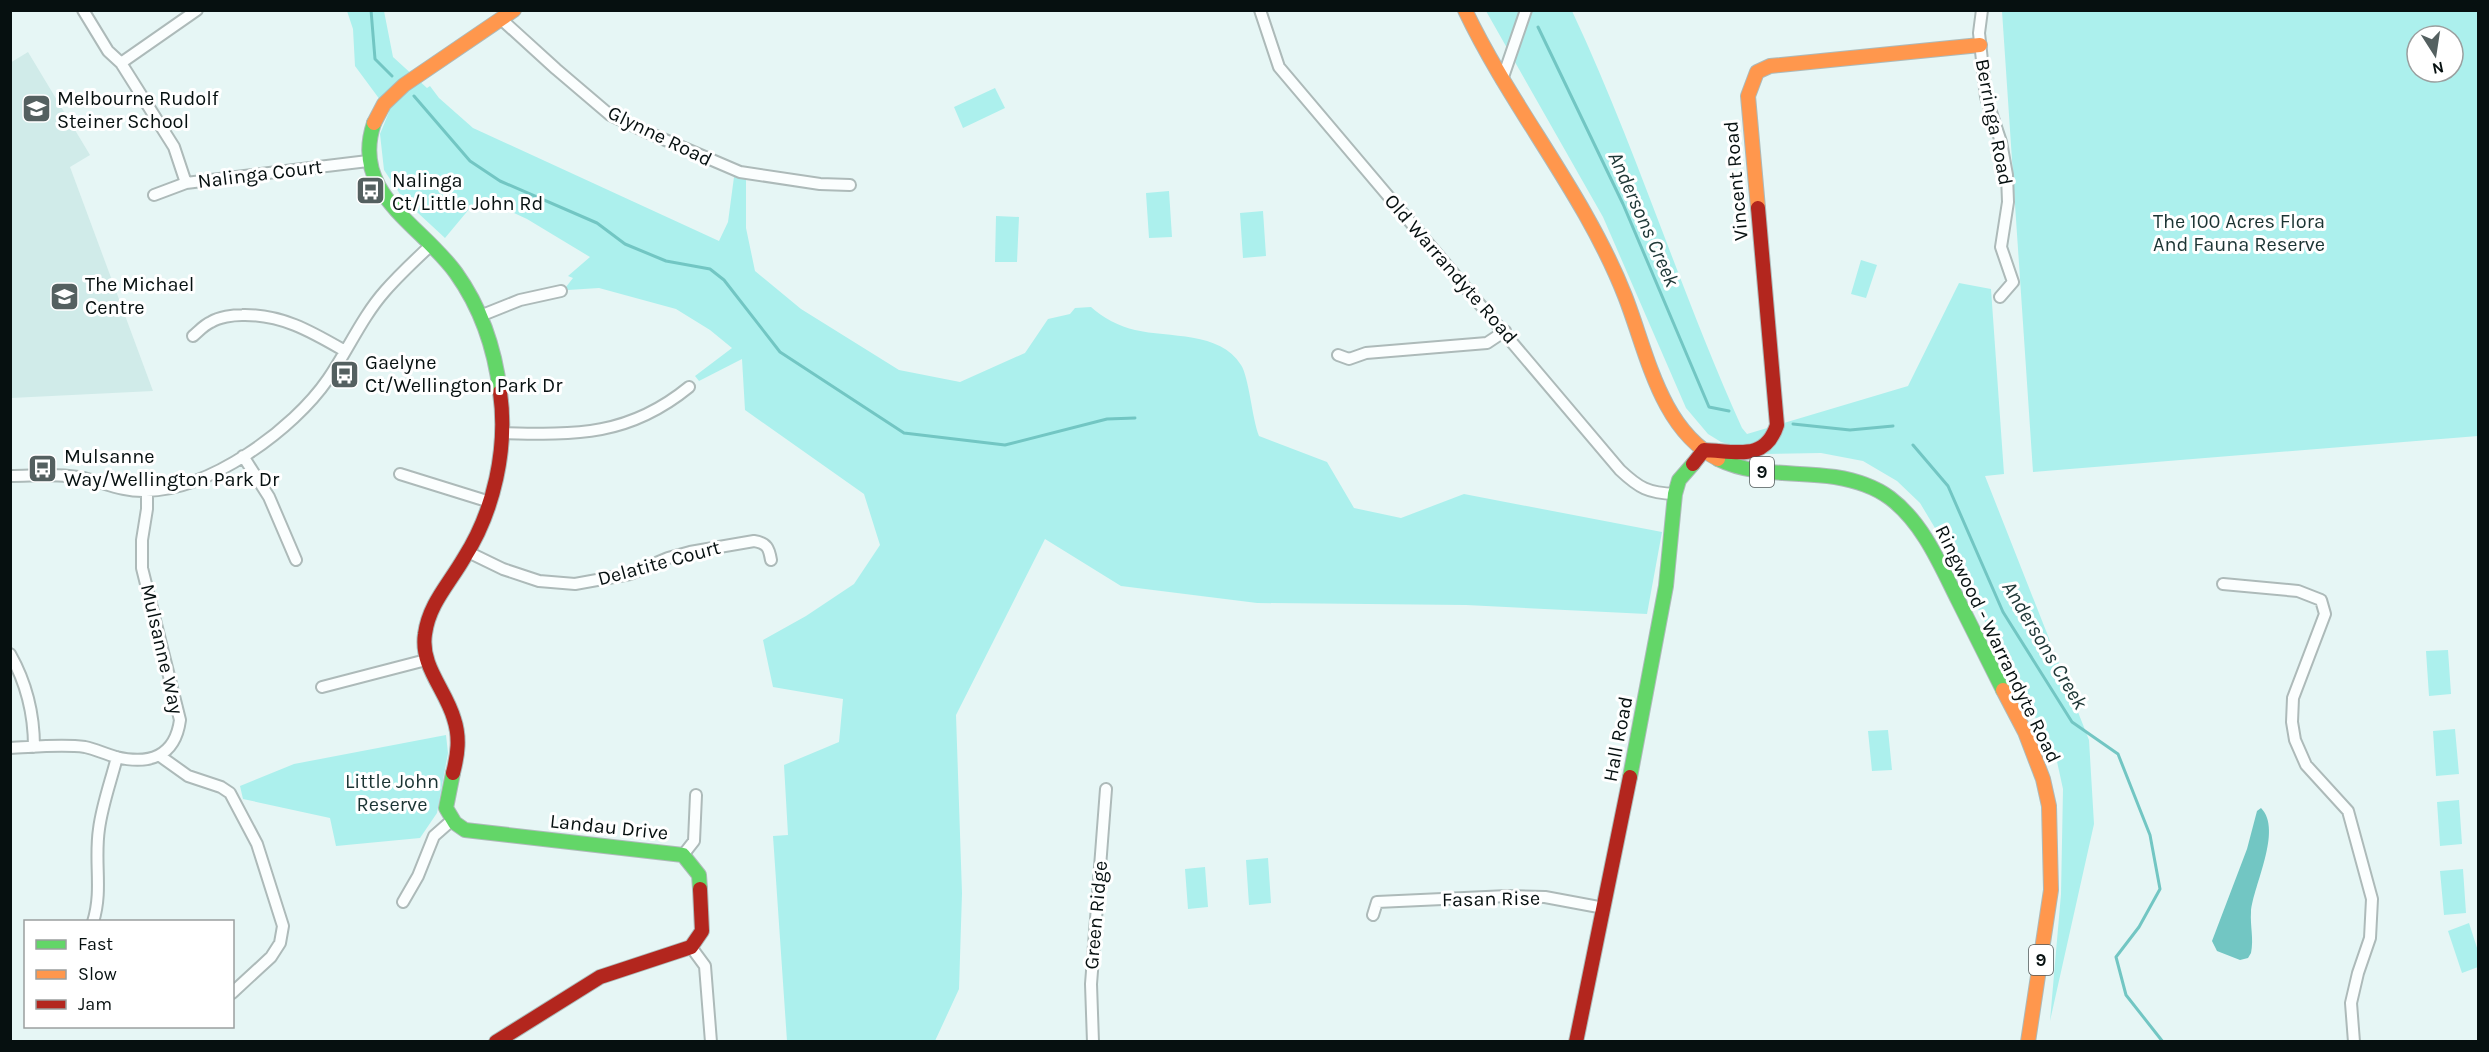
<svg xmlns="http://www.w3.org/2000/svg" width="2489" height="1052" font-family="Karla,sans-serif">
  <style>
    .built { fill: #d0ebe9 }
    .green { fill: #acf0ed; fill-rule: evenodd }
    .water { fill: #72c6c3 }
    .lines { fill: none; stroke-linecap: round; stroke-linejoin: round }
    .stream { stroke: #72c6c3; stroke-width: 3 }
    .street-casing { stroke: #adbab9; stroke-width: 14 }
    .fast-casing { stroke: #adbab9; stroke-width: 16 }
    .slow-casing { stroke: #adbab9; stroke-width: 16 }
    .jam-casing { stroke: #adbab9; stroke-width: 16 }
    .street { stroke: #fbfefe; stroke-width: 10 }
    .fast { stroke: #63d668; stroke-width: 14 }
    .slow { stroke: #ff974d; stroke-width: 14 }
    .jam { stroke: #b3261e; stroke-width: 14 }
    .labels { text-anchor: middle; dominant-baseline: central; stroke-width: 6; stroke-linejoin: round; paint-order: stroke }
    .shield { fill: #fff; stroke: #515858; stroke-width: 1.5 }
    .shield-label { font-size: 18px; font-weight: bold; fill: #061010 }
    .poi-label { font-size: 20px; fill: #061010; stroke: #fff; text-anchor: start }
    .street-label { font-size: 20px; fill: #061010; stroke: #fff }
    .park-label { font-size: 20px; fill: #1b3433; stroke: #fff }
    .water-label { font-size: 21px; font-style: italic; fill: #203938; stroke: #fff }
  </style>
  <rect width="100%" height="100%" fill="#e6f6f5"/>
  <!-- built -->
  <path class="built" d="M28,52L90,155L70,167L153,391L11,398L10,63Z"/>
  <!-- green -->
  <path class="green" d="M347,11H384L393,57L427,88L430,86L439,98L473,128L719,241L728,222L734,177L746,179V228L755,271L801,309L899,370L960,382L1025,353L1048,319L1070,314L1075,308L1091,307C1102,317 1120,327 1135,330C1169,338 1220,331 1241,365C1249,377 1252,418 1259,436L1327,462L1354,508L1401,518L1464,494L1662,532L1647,614L1466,605L1257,603L1121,586L1045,539L956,715L962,893L959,989L935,1041H787L773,836L788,835L784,765L839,742L843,699L773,687L763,640L806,616L854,584L880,545L864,494L745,410L742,359L699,381L695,376L732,348L710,330L676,309L599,288L568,290L566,287L573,278L568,276L590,257L527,219L514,213L478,205L475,202L445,238L404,200L384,170L380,134L389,112L355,66L353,29Z
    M1486,11H1572C1636,147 1680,291 1742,428L1747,434L1908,386L1959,283L1991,289L2004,474L1985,476L2089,740L2094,824L2050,1021L2061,894L2063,789L2056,757L1941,538L1920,503L1897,481L1863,461L1821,453L1765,454L1721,442L1708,434L1686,408L1603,217Z
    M2002,11H2478V436L2033,472ZM2417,36H2453V72H2417Z
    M995,88L1005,108L963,128L954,107Z
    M1169,191L1172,237L1149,238L1146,193Z
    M1263,211L1266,256L1243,258L1240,213Z
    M996,216L1019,217L1017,262H995Z
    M1861,260L1877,265L1866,298L1851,294Z
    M2448,650L2451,694L2429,696L2426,651Z
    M2455,729L2459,774L2436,776L2433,731Z
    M1888,730L1892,770L1872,771L1868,731Z
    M446,735L448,753L437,813L420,838L336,846L330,818L243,799L240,786L294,764Z
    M2459,800L2462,844L2440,846L2437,802Z
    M1268,858L1271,903L1249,905L1246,860Z
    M1205,867L1208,907L1188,909L1185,869Z
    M2463,869L2466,913L2444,915L2440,871Z
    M2469,923L2478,951V967L2462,973L2448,931Z"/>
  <!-- water -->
  <path class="water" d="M2261,808C2283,830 2253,886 2251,912C2250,926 2254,939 2251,953L2248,958L2240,960L2217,951L2212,941L2247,849L2257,811Z"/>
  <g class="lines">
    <!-- stream -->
    <path class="stream" d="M371,10L375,59L392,76
      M1538,27L1623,204L1709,407L1729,411
      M414,96L470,161L500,181L597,223L625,244L666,261L710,269L724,280L780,352L904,433L1005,445L1107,419L1135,418
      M1793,424L1850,430L1893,426
      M1913,445L1948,486L2003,612L2072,722L2118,754L2150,835L2160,889L2139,927L2116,957L2126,995L2163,1042"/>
    <defs>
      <path id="street" d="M83,10L108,51L121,63L174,147L186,183
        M1260,10L1279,67L1620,470C1639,488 1648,493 1675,494
        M1982,10L1979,33L1986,97L2001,142L2007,175L2008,202L2001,247L2013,282L2000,297
        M501,19L556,69L610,115L642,130L740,172L820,184L850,185
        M121,63L197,10
        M1502,80L1526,10
        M154,195L186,183L368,161
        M480,316L520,300L561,291
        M193,336C199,331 204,325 211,322C219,317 233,315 242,315C282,314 312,332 345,351
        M1338,355L1349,359L1366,353L1487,343L1505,331
        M503,433C577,435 629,436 689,387
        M243,456L269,497L296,560
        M400,474L490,502
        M10,476C34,476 60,473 84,478C105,483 123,492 146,491C210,490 293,430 328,379C348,350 362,317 385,291C399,275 415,260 430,246
        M468,552L503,569L539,581L575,584L630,574L668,558L690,552L754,541C767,543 769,548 771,560
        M2223,584L2298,591L2321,600L2325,614L2293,698L2292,722L2295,740L2306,765L2348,811L2372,899L2370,938L2358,973L2351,1003L2354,1042
        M10,654C27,684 34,713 34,747
        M322,687L426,660
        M10,748C34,747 61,744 85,747C95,749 105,754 116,757C149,765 175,757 180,720L142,568V540L147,509V491
        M160,756L188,776L221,787L230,793L257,844L283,926L280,943L271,957L232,993
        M683,855L694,841L696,795
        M403,902L418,876L434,836L451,821
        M1373,915L1377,902L1508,896L1545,897L1604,908
        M93,922C103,890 94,862 99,829C102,805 111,781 117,757
        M691,947L705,966L711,1042
        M1093,1042L1091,984L1106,789"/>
      <path id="fast" d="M374,123C350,194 421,224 456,273C481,308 495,350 500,392
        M1718,459C1754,477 1796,471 1835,477C1854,480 1874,486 1890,498C1923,523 1940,564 1958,600C1973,630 1988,660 2003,690
        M453,773L446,808L455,823L465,830L683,855L699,875L700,889
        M1630,777L1666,586L1675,494L1679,480L1693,464"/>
      <path id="slow" d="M1465,10C1512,109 1585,194 1625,296C1647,352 1660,429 1718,459
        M374,123L384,104L404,85L514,10
        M1758,208L1748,96L1757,72L1770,66L1980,45
        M2003,690L2025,732L2043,779L2049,806L2051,890L2028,1042"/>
      <path id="jam" d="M1693,464L1704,450C1736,451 1765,462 1777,425L1758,208
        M453,773C458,754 460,737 454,719C446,690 420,666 425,634C429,604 449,584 464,558C494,511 508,448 500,392
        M496,1042L600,977L691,947L702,931L700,889
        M1576,1042L1630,777"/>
    </defs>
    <!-- street casing -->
    <use href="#street" class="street-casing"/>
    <!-- fast casing -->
    <use href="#fast" class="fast-casing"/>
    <!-- slow casing -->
    <use href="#slow" class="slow-casing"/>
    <!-- jam casing -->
    <use href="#jam" class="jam-casing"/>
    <!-- street -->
    <use href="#street" class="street"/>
    <!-- fast -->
    <use href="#fast" class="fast"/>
    <!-- slow -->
    <use href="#slow" class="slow"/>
    <!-- jam -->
    <use href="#jam" class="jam"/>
  </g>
  <!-- icons -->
  <defs>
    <symbol id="school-square" viewBox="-11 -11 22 22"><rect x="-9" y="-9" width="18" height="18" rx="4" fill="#546060" stroke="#fff"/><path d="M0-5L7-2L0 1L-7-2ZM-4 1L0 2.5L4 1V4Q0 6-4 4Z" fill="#fff"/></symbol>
    <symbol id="bus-square" viewBox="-11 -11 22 22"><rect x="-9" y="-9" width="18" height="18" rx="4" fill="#546060" stroke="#fff"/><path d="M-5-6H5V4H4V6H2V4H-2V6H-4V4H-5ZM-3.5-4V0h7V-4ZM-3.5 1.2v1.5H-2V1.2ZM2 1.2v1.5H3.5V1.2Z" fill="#fff"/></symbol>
    <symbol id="university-square" viewBox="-11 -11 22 22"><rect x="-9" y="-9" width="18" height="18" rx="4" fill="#546060" stroke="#fff"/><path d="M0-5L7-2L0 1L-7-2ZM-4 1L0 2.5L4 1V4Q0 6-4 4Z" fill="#fff"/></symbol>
  </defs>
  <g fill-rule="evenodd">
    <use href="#school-square" x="20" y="92" width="33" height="33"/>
    <use href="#bus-square" x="354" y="174" width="33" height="33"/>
    <use href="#university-square" x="48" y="280" width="33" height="33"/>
    <use href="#bus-square" x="328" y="358" width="33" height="33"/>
    <use href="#bus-square" x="26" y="452" width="33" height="33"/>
  </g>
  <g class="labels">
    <!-- shield labels -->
    <g class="shield">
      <rect x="1750" y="457" width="24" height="30" rx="4.5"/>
      <rect x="2029" y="945" width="24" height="30" rx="4.5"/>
    </g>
    <g class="shield-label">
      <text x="1762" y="472">9</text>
      <text x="2041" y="960">9</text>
    </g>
    <!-- poi labels -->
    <g class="poi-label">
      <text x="57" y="98">Melbourne Rudolf<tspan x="57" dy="23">Steiner School</tspan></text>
      <text x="392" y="180">Nalinga<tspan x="392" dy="23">Ct/Little John Rd</tspan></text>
      <text x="85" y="284">The Michael<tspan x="85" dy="23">Centre</tspan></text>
      <text x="365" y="362">Gaelyne<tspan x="365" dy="23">Ct/Wellington Park Dr</tspan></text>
      <text x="64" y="456">Mulsanne<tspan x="64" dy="23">Way/Wellington Park Dr</tspan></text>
    </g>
    <!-- street labels -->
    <g class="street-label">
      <text transform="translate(1994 122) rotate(79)">Berringa Road</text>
      <text transform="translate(660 136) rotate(26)">Glynne Road</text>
      <text transform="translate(260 174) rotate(-7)">Nalinga Court</text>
      <text transform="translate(1736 181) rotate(-95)">Vincent Road</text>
      <text transform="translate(1451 269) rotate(49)">Old Warrandyte Road</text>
      <text transform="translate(659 563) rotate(-15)">Delatite Court</text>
      <text transform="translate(1998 644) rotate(64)">Ringwood - Warrandyte Road</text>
      <text transform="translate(162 649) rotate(77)">Mulsanne Way</text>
      <text transform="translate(1618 739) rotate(-79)">Hall Road</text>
      <text transform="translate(609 827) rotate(6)">Landau Drive</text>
      <text transform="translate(1491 899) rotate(-1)">Fasan Rise</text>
      <text transform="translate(1096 915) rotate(-85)">Green Ridge</text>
    </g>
    <!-- park labels -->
    <g class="park-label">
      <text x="2239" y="221">The 100 Acres Flora<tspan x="2239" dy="23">And Fauna Reserve</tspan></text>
      <text x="392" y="781">Little John<tspan x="392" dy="23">Reserve</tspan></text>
    </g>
    <!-- water labels -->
    <g class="water-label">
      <text transform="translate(1644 219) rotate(66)">Andersons Creek</text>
      <text transform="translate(2045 645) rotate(59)">Andersons Creek</text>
    </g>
  </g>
  <!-- border -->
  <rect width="2489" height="1052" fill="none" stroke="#061010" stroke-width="24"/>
  <!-- legend -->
  <rect x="24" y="920" width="210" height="108" fill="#ffffff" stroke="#9b9f9f" stroke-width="1.5"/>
  <rect x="36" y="940" width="30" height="9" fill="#63d668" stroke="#9b9f9f" stroke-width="1.5"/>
  <text x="78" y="950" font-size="18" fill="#061010">Fast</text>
  <rect x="36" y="970" width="30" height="9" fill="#ff974d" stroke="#9b9f9f" stroke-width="1.5"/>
  <text x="78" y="980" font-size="18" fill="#061010">Slow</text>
  <rect x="36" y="1000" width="30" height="9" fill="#b3261e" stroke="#9b9f9f" stroke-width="1.5"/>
  <text x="78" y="1010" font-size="18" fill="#061010">Jam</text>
  <!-- north arrow -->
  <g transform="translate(2435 54) rotate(168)"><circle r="28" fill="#ffffff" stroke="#9b9f9f" stroke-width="1.5"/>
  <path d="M0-4.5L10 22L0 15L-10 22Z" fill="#546060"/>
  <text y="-9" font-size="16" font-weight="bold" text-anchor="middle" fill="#061010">N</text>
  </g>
</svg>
